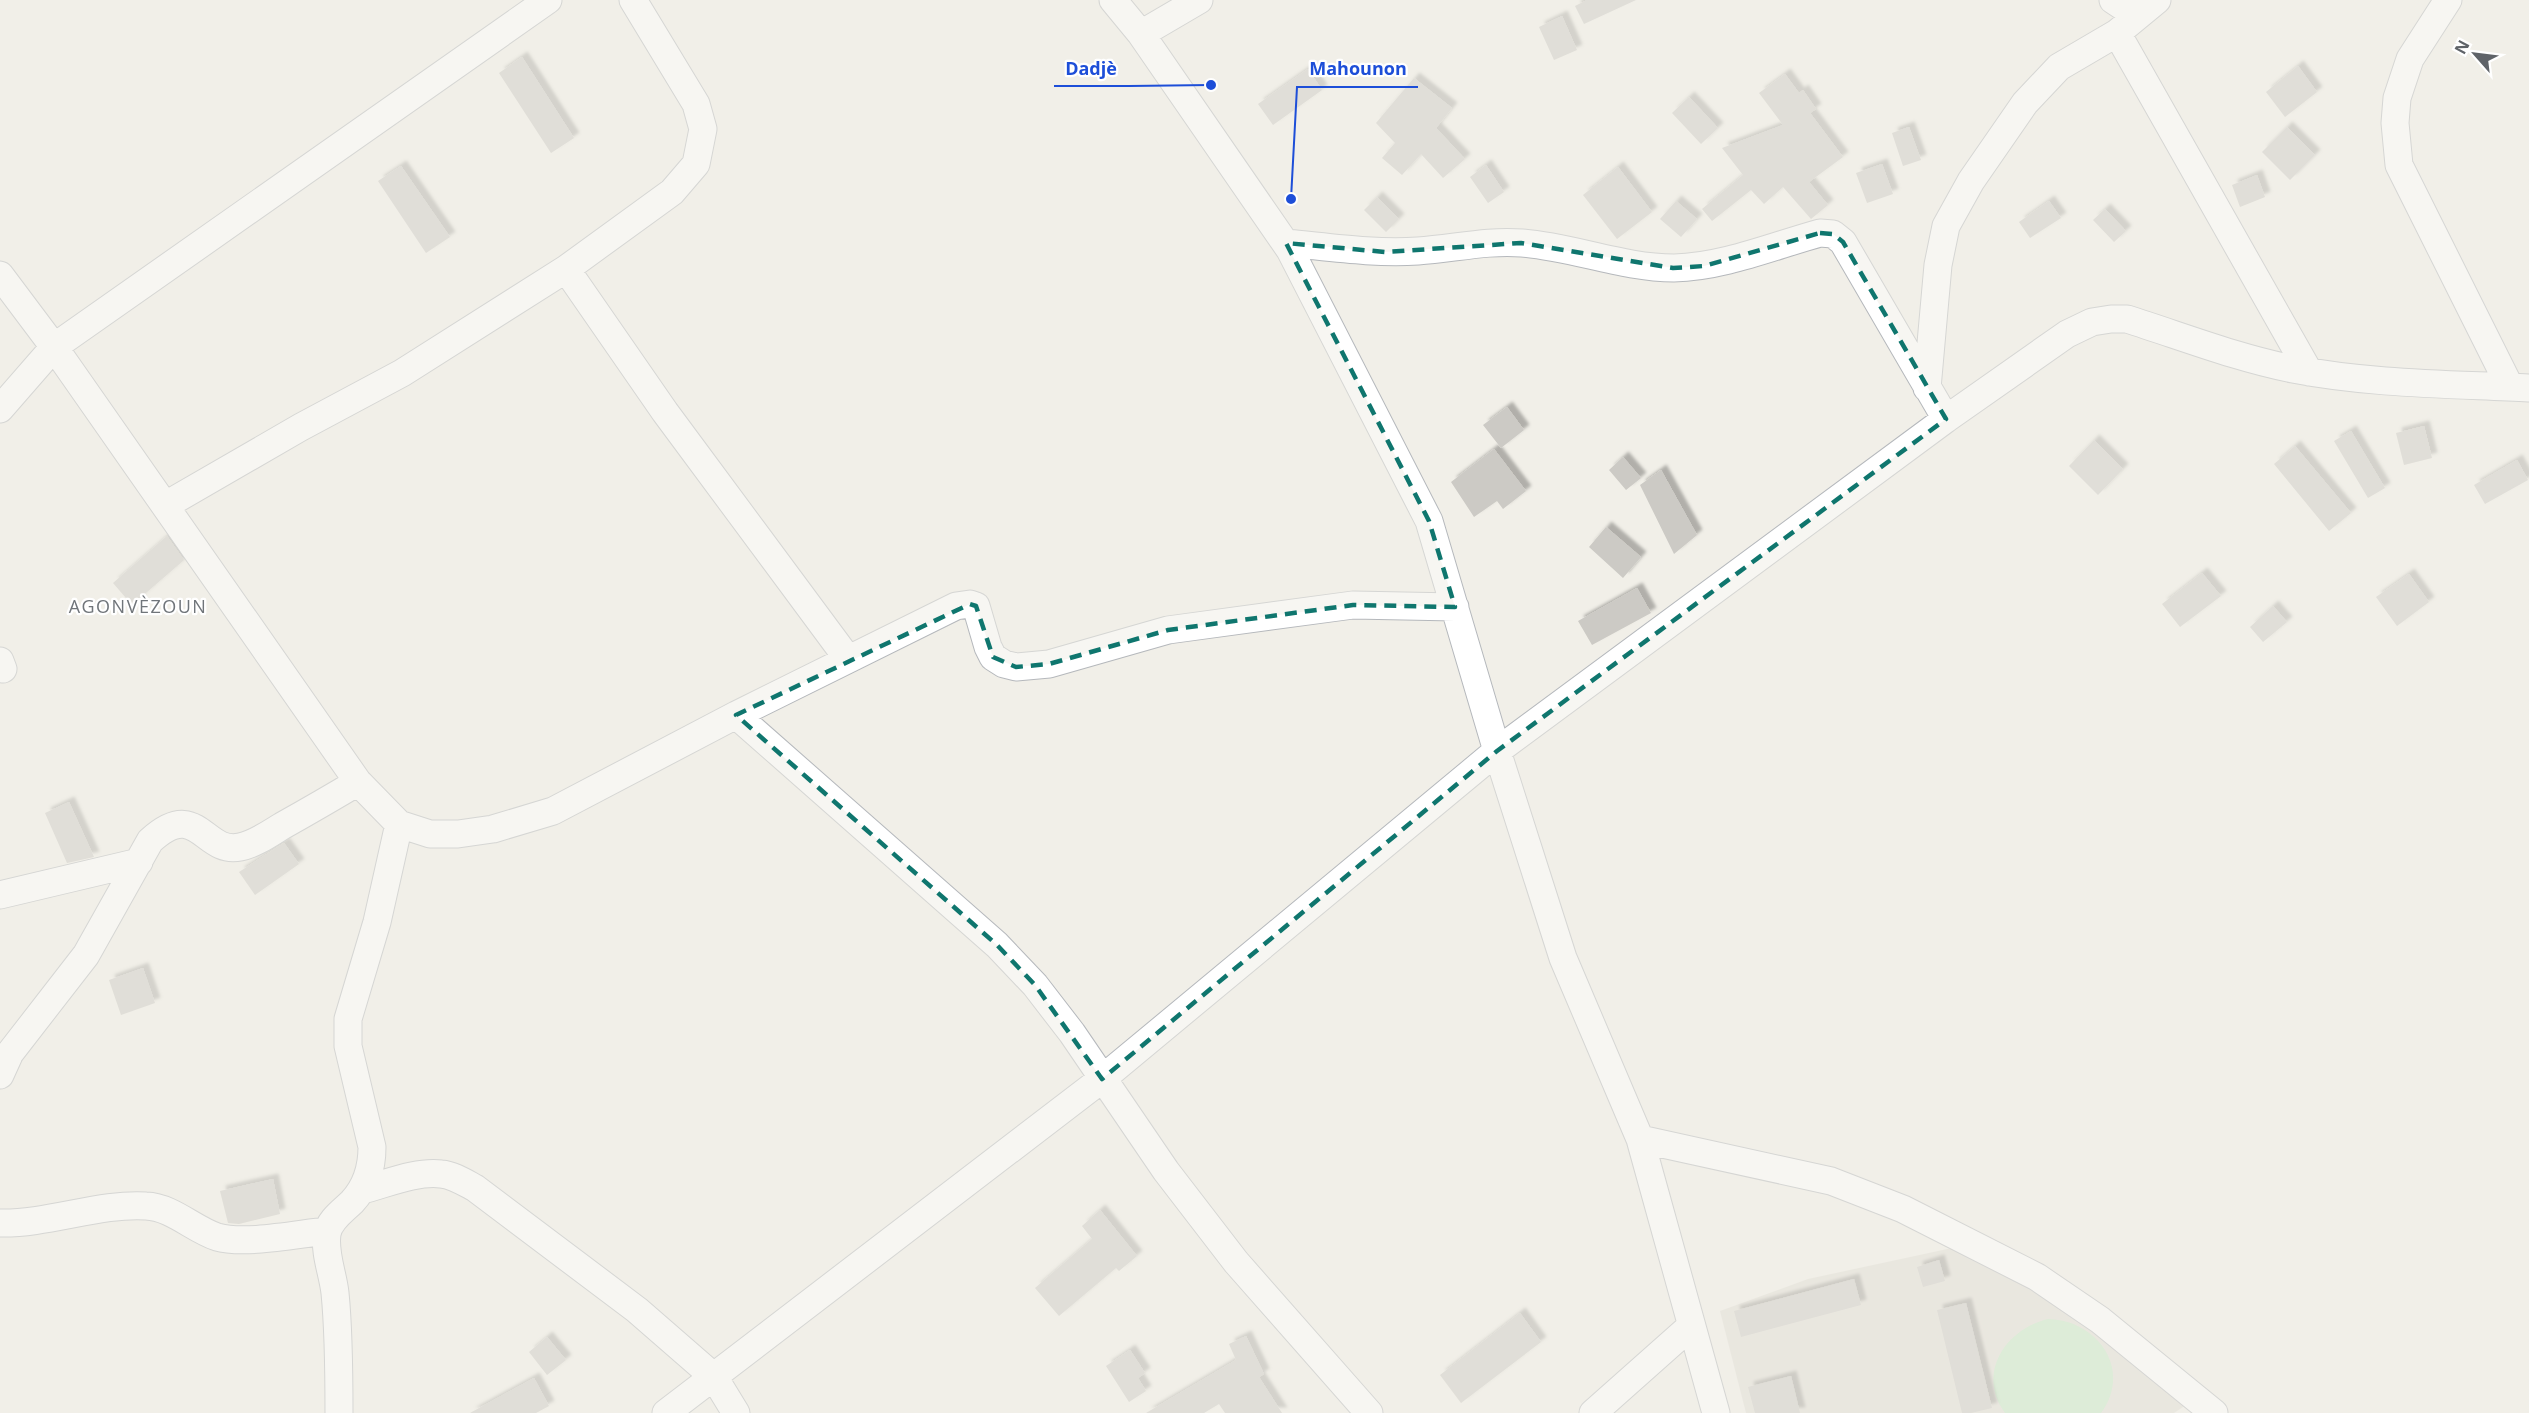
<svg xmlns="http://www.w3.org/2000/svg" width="2529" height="1413" font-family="'Open Sans',sans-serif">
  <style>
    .education { fill: #e1ded6 }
    .green { fill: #c5e8c5 }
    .building { fill: #cccac5; filter: url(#shadow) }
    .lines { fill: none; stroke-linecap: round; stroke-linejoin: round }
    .minor-casing { stroke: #b5b8bc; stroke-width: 29 }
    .minor { stroke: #fff; stroke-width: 27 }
    .marked { fill: none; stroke: #0f766e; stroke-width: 4.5; stroke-dasharray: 12 8; stroke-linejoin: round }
    .labels { text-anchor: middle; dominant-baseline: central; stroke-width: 4.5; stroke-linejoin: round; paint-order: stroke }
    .neighbourhood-label { font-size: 18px; letter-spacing: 1.5px; fill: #70757a; stroke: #fff }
    .leader { fill: none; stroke: #1d4ed8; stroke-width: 2 }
    .callout-dot { fill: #1d4ed8; stroke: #fff; stroke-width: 2 }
    .callout-label { font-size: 18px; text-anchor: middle; font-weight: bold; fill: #1d4ed8; stroke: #fff; stroke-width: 4.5; stroke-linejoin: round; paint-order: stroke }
  </style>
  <defs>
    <filter id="shadow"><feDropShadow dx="5.5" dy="-5.5" stdDeviation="1.5" flood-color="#0004"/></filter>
  </defs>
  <rect width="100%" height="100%" fill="#f1efe8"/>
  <!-- education -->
  <path class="education" d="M1952,1248L2032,1284L2114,1334L2186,1405L2174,1413H1746L1720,1311L1808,1279Z"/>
  <!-- green -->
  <path class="green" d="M2048,1319C2097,1320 2133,1369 2101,1413H2005C1976,1374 2005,1329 2048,1319Z"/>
  <!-- building -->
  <path class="building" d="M1587,0H1636L1584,24L1575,6Z
    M1562,16L1577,50L1554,60L1539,27Z
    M522,57L574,138L551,153L499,73Z
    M2298,66L2317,92L2285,117L2266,92Z
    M1308,69L1322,90L1273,125L1258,104Z
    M1785,74L1799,93L1803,90L1816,109L1810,113L1843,157L1809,182L1828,205L1811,219L1783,187L1764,204L1751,190L1712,221L1702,209L1743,175L1722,148L1783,125L1759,93Z
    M1414,78L1452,108L1436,128L1465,159L1443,178L1421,154L1402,175L1382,158L1395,143L1376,123Z
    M1689,97L1718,128L1701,144L1672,113Z
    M1909,127L1921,160L1903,166L1892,133Z
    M2287,127L2315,155L2290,180L2262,152Z
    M1882,164L1893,194L1867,203L1856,173Z
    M1486,165L1504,192L1488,203L1470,177Z
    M401,166L450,237L426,253L378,181Z
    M1618,167L1652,212L1617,239L1583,195Z
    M2257,175L2265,197L2240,207L2232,185Z
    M1377,197L1399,219L1386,232L1364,210Z
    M1676,201L1697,219L1681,237L1660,219Z
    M2049,201L2061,218L2030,238L2019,222Z
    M2105,209L2126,231L2114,242L2093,220Z
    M1507,407L1524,430L1501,448L1483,425Z
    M2424,426L2432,458L2404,465L2396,433Z
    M2351,431L2385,488L2368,498L2334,441Z
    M2094,440L2123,469L2098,495L2069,466Z
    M2295,446L2351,513L2329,531L2274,464Z
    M1494,449L1526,491L1503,509L1497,501L1474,517L1451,482Z
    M1623,457L1641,478L1626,490L1609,470Z
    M2517,460L2528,480L2485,504L2474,485Z
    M1661,470L1697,535L1674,554L1640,485Z
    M1606,527L1641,557L1623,578L1589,547Z
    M167,536L184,560L132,605L113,583Z
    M2202,573L2221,596L2180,627L2162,604Z
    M2409,574L2429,602L2397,626L2376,597Z
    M1637,588L1651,613L1592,645L1578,621Z
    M2273,606L2287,622L2263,642L2250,627Z
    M69,802L94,857L67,863L45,813Z
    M284,843L299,864L255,895L239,872Z
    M143,968L155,1003L121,1015L109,980Z
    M273,1179L280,1214L239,1224L228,1223L220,1191Z
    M1100,1210L1137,1256L1119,1271L1116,1268L1059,1316L1035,1288L1092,1239L1082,1226Z
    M1939,1260L1945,1281L1923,1287L1917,1267Z
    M1854,1279L1861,1305L1741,1337L1734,1311Z
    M1966,1303L1992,1408L1971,1413H1962L1937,1310Z
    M1520,1313L1541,1342L1461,1403L1440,1375Z
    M1246,1336L1264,1374L1259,1377L1282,1413H1225L1219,1404L1204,1413H1146L1236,1360L1229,1344Z
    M547,1337L566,1360L547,1375L529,1352Z
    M1130,1350L1145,1373L1138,1378L1146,1391L1129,1402L1106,1366Z
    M1791,1376L1800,1413H1755L1748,1387Z
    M534,1378L549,1406L536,1413H470Z"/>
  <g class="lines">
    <defs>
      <path id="minor" d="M1113,0L1141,34L1290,250L1429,521L1497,751L1563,958L1640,1139L1716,1413
        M2113,0L2137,16
        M2448,0L2410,59L2397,98L2395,123L2399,165L2510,387
        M2117,33L2309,372
        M1141,34L1199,0
        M1286,243C1329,247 1374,254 1418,251C1452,249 1487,240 1522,243C1573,247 1623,268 1674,268C1723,267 1773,246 1820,233L1833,234L1843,242L1946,419
        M566,269L665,412L848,659
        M0,275L54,347L548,0
        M1927,388L1938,265L1946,226L1971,181L2025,103L2059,67L2117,33L2157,0
        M0,409L54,347L358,782L399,824L430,834H458L493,829L553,811L736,715L956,606L970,604L976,606L988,647L993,657L1004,664L1016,667L1049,664L1168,630L1353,605L1455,607
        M166,505L301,427L402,373L566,269L672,192L696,164L703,129L696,104L633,0
        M0,661L3,669
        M736,715L997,945L1035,985L1072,1033L1166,1171L1236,1262L1369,1413
        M0,895L139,862
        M0,1075L10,1053L86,955L150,841C198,797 203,855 240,847C255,844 269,834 282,826C307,812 333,797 358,782
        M1640,1139L1831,1181L1903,1209L2037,1277L2100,1320L2214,1413
        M362,1190C386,1184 416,1171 441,1174C453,1175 464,1182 475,1188L637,1310L714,1377L736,1413
        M0,1223C48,1224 100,1203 146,1206C172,1207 193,1229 217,1237C245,1245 297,1234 327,1231
        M339,1413C339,1373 339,1333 335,1293C333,1274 324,1253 327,1234C329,1220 343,1211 352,1202C367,1186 372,1168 372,1147L348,1046V1019L377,922L399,824
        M666,1413L1102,1079L1497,751L1946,419L2067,334L2092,322L2111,319H2127C2181,336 2237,358 2293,369C2370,384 2450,384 2529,388
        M1593,1413L1691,1326"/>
    </defs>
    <!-- minor casing -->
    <use href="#minor" class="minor-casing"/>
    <!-- minor -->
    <use href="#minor" class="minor"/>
  </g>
  <!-- marked area -->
  <path d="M0 0H2529V1413H0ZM1820,233L1833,234L1843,242L1946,419L1497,751L1102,1079L1035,985L997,945L736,715L970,604L976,606L993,657L1016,667L1049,664L1168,630L1353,605L1455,607L1429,521L1286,243L1385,252L1521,243L1673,268L1704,266Z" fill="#f1efe8" fill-opacity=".55" fill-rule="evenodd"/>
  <path class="marked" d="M1820,233L1833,234L1843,242L1946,419L1497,751L1102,1079L1035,985L997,945L736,715L970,604L976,606L993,657L1016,667L1049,664L1168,630L1353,605L1455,607L1429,521L1286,243L1385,252L1521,243L1673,268L1704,266Z"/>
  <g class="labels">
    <!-- neighbourhood labels -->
    <g class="neighbourhood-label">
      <text x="138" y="606">AGONVÈZOUN</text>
    </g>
  </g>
  <!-- callouts -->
  <path class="leader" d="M1211 85L1129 86H1054M1291 199L1297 87H1418"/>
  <g class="callout-dot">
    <circle cx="1211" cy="85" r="6"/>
    <circle cx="1291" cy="199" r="6"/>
  </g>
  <g class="callout-label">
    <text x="1091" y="75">Dadjè</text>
    <text x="1358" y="75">Mahounon</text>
  </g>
  <!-- north arrow -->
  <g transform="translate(2475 54) rotate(298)" stroke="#ffffff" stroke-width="4.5" paint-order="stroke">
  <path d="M0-4.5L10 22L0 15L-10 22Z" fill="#5f6368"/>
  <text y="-9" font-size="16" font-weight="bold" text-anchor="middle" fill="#5f6368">N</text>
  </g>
</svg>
